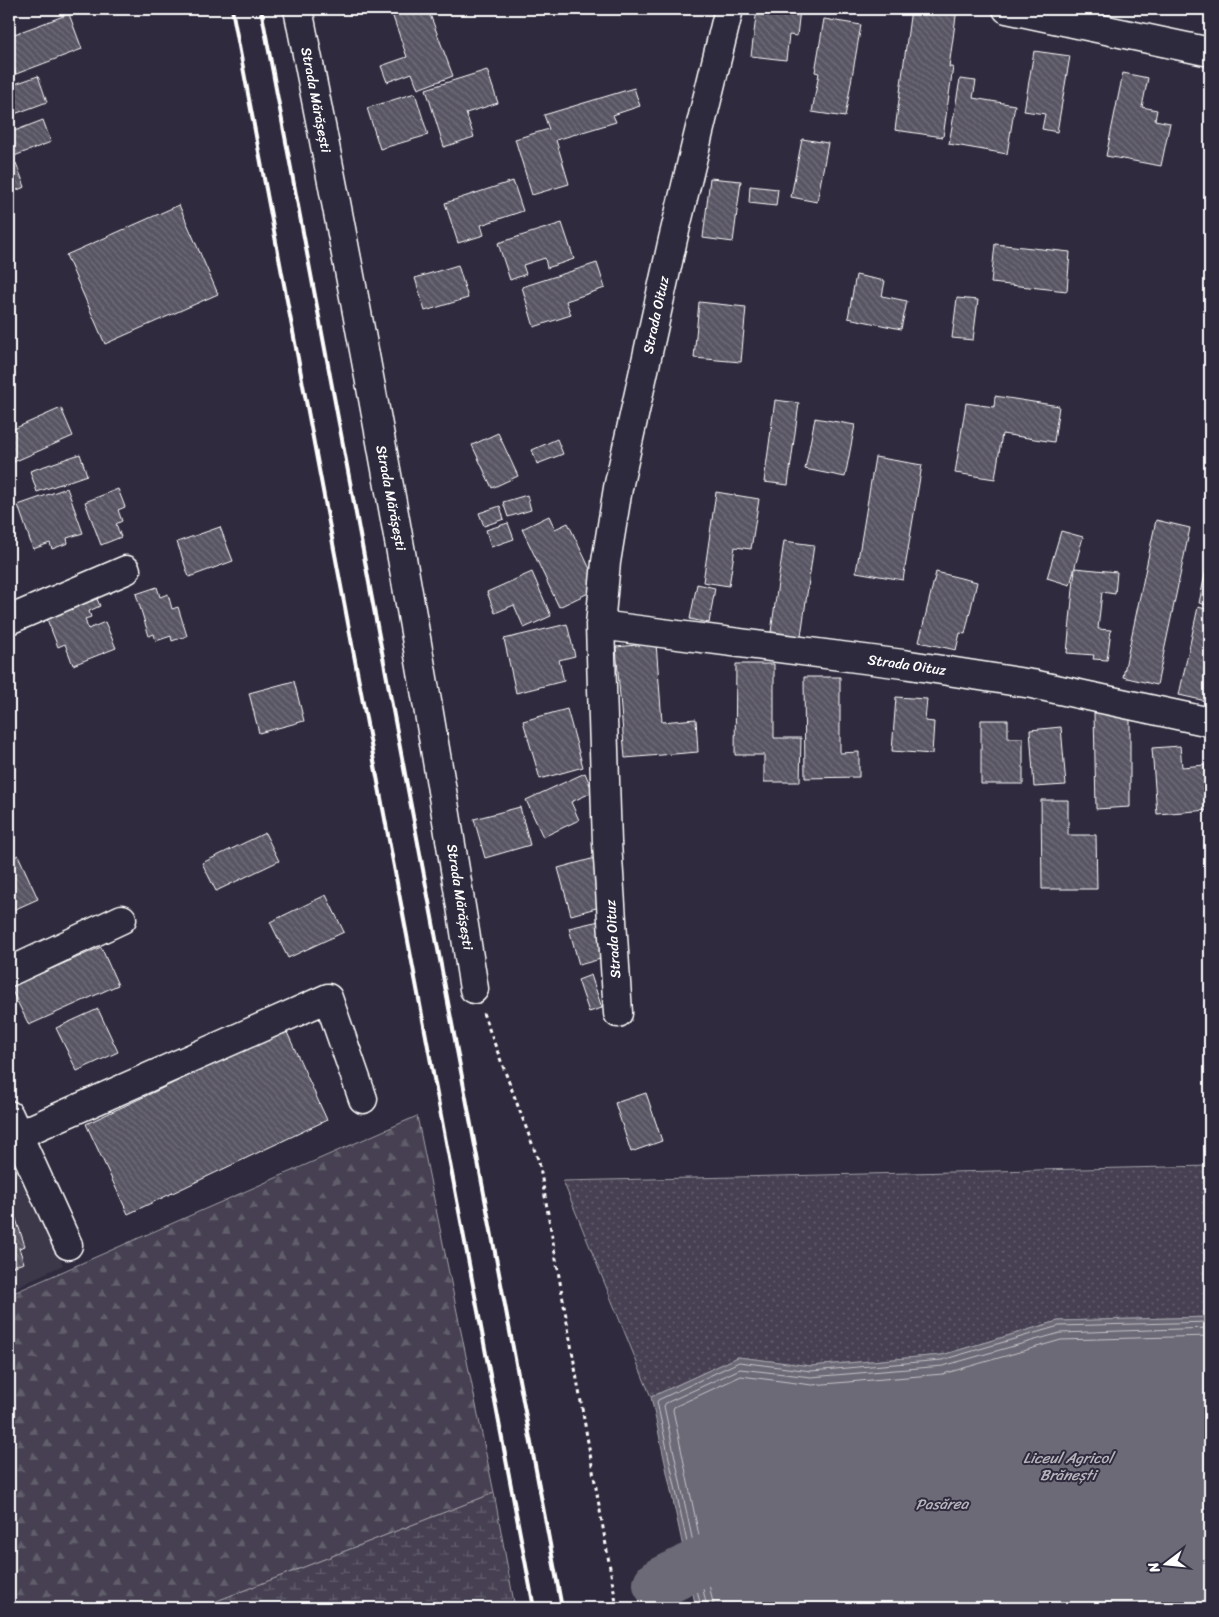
<svg xmlns="http://www.w3.org/2000/svg" width="1219" height="1617" font-family="Sriracha,sans-serif">
  <style>
    .built { fill: #3c3749 }
    .forest { fill: url(#forest-firs); stroke: #a2a0a8 }
    .wetland { fill: url(#wetland-marsh); stroke: #a2a0a8 }
    .garden { fill: url(#garden-dots); stroke: #a2a0a8 }
    .water { fill: #6d6a77; stroke: #a7a6ad }
    .lines { fill: none; stroke-linecap: round; stroke-linejoin: round }
    .shore { stroke: #c5c3c9; stroke-width: 1 }
    .river { stroke: #6d6a77; stroke-width: 50 }
    .building { fill: url(#building-back-hatch); stroke: #fff }
    .minor-casing { stroke: #fff; stroke-width: 31 }
    .path { stroke: #fff; stroke-width: 3; stroke-dasharray: 4 4; stroke-linecap: butt }
    .minor { stroke: #2f2a3d; stroke-width: 28 }
    .rail { stroke: #fff; stroke-width: 4 }
    .labels { text-anchor: middle; dominant-baseline: central; stroke-width: 4; stroke-linejoin: round; paint-order: stroke }
    .street-label { font-size: 14px; fill: #fff; stroke: #2f2a3d }
    .water-label { font-size: 15px; font-style: italic; fill: #b6b4bb; stroke: #2f2a3d }
  </style>
  <defs>
    <pattern id="forest-firs" width="22" height="20" patternUnits="userSpaceOnUse" patternTransform="scale(1.25)"><rect width="22" height="20" fill="#464152"/><path d="M5 1l3.5 6h-7zM16 11l3.5 6h-7z" fill="#625e6c"/></pattern>
    <pattern id="wetland-marsh" width="20" height="14" patternUnits="userSpaceOnUse" patternTransform="scale(1.25)"><rect width="20" height="14" fill="#464152"/><path d="M1 5h8M5 5V1M11 12h8M15 12V8" fill="none" stroke="#625e6c"/></pattern>
    <pattern id="garden-dots" width="8" height="8" patternUnits="userSpaceOnUse" patternTransform="scale(1.25)"><rect width="8" height="8" fill="#464152"/><path d="M2 2h.1M6 6h.1" fill="none" stroke="#625e6c" stroke-width="1.8" stroke-linecap="round"/></pattern>
    <pattern id="building-back-hatch" width="6" height="6" patternUnits="userSpaceOnUse" patternTransform="scale(1.25)"><rect width="6" height="6" fill="#595564"/><path d="M-1 5l2 2M0 0l6 6M5-1l2 2" fill="none" stroke="#726e7b"/></pattern>
  </defs>
  <rect width="100%" height="100%" fill="#2f2a3d"/>
  <filter id="ink" filterUnits="userSpaceOnUse"><feTurbulence type="fractalNoise" baseFrequency=".02" numOctaves="2"/><feDisplacementMap in="SourceGraphic" scale="10" xChannelSelector="R" yChannelSelector="G"/><feConvolveMatrix kernelMatrix="1 2 1 2 8 2 1 2 1" color-interpolation-filters="sRGB"/></filter>
  <g filter="url(#ink)">
    <!-- built -->
    <path class="built" d="M9,1131L63,1265L9,1290Z"/>
    <!-- forest -->
    <path class="forest" d="M417,1116L494,1493L199,1608H9V1295Z"/>
    <!-- wetland -->
    <path class="wetland" d="M494,1493L515,1608H199Z"/>
    <!-- garden -->
    <path class="garden" d="M1210,1166V1317L1058,1321L942,1355L811,1366L738,1357L651,1397L563,1181Z"/>
    <!-- water -->
    <path class="water" d="M1210,1317V1608H696L651,1397L738,1357L811,1366L942,1355L1058,1321Z"/>
    <g class="lines">
      <!-- shore -->
      <path class="shore" d="M701,1608L657,1402L658,1400L739,1362L811,1371L942,1360L1059,1326L1210,1322
        M707,1608L664,1406L666,1403L740,1369L811,1377L943,1366L1060,1333L1210,1328
        M714,1608L673,1410L674,1407L741,1376L812,1385L943,1374L1061,1340L1210,1336"/>
      <!-- river -->
      <path class="river" d="M658,1584L743,1541L750,1540"/>
    </g>
    <!-- building -->
    <path class="building" d="M406,9H428L453,76L418,89L412,73L387,82L381,66L407,57L392,14Z
      M757,9H800L797,36L789,35L786,60L751,56Z
      M911,9H957L949,67H953L943,137L895,130Z
      M69,14L82,49L16,74L9,55V36Z
      M824,19L861,25L845,117L812,112L819,73L815,72Z
      M1034,51L1070,56L1057,132L1042,129L1045,114L1024,111Z
      M487,70L498,103L466,113L474,137L444,147L426,89Z
      M1123,73L1148,78L1142,107L1157,110L1155,120L1170,123L1161,166L1106,156Z
      M38,76L47,102L9,116V86Z
      M960,79L976,81L973,98L1015,105L1007,154L949,144Z
      M634,88L640,106L613,115L616,122L556,140L569,184L532,195L515,139L549,129L544,115Z
      M415,93L428,135L380,149L367,108Z
      M43,120L51,142L9,158V133Z
      M802,139L828,143L817,202L791,197Z
      M16,163L25,187L9,193V166Z
      M710,178L741,181L733,242L703,238Z
      M513,181L523,211L481,225L484,235L458,243L445,203Z
      M750,186L778,189L776,206L749,203Z
      M179,205L218,294L105,344L66,255Z
      M562,223L574,259L547,268L545,258L523,265L526,274L510,280L498,243Z
      M9,239L14,253L9,256Z
      M995,244L1070,252L1067,291L991,283Z
      M597,263L605,288L566,301L571,315L534,327L522,287Z
      M458,265L468,298L425,311L415,278Z
      M856,275L885,281L882,296L907,301L901,329L848,318Z
      M957,298L978,300L973,340L952,338Z
      M699,302L746,307L741,362L694,358Z
      M995,396L1059,406L1054,442L1002,434L995,479L955,473L966,403L994,407Z
      M775,400L799,403L788,485L764,482Z
      M61,408L73,436L9,464V431Z
      M815,418L855,425L845,477L805,469Z
      M498,433L518,476L492,488L472,445Z
      M557,439L563,454L537,464L532,450Z
      M80,454L87,475L37,492L30,471Z
      M875,457L922,465L903,580L856,572Z
      M67,488L83,533L67,538L68,543L52,549L50,543L33,549L18,505Z
      M118,489L125,507L118,510L122,521L116,524L121,537L101,545L85,502Z
      M716,492L759,499L751,549L735,547L729,586L703,582Z
      M527,495L531,510L508,517L503,502Z
      M500,506L504,519L484,526L479,513Z
      M549,516L555,529L568,523L599,588L559,607L522,529Z
      M1156,520L1190,528L1157,685L1123,677Z
      M508,523L514,539L491,547L486,530Z
      M220,527L233,561L189,577L177,542Z
      M1061,531L1083,537L1070,585L1047,578Z
      M784,541L814,545L801,636L771,632Z
      M1210,551V606L1199,603Z
      M1075,568L1117,572L1115,594L1102,592L1098,629L1111,630L1107,660L1093,659L1094,655L1067,653Z
      M532,572L551,616L524,628L514,605L495,613L487,592Z
      M936,572L977,582L965,634L960,633L956,650L919,642Z
      M697,584L715,588L709,623L690,619Z
      M157,587L160,597L168,594L172,609L178,607L187,636L172,641L171,636L156,641L154,634L149,636L136,594Z
      M95,594L100,606L89,611L91,617L85,619L88,629L105,622L116,648L73,665L65,644L58,647L45,614Z
      M1198,607L1210,610V683L1206,701L1179,695Z
      M567,624L575,656L559,660L564,681L516,693L504,639Z
      M656,643L662,722L696,719L698,752L625,758L616,647Z
      M736,664H774V738H801L800,782H764V755H735Z
      M804,677H840V753L859,752V777L805,778Z
      M294,681L304,721L259,733L249,693Z
      M896,697L927,699L925,721L934,722L932,754L892,751Z
      M567,709L583,767L540,779L523,721Z
      M1094,712L1130,719V807L1096,809Z
      M981,720H1008V738H1023V784H981Z
      M1061,727L1066,785L1034,787L1030,730Z
      M1180,746L1182,767L1205,765L1209,810L1157,814L1152,748Z
      M585,773L593,792L571,802L579,820L543,837L526,800Z
      M1041,800H1068V835H1096L1097,889H1042Z
      M520,807L530,845L485,858L474,819Z
      M9,810L15,824L9,827Z
      M265,833L279,861L216,891L202,863Z
      M18,855L38,899L9,912V860Z
      M595,858L607,905L571,915L558,868Z
      M326,895L344,932L288,958L270,922Z
      M599,921L608,957L579,965L569,928Z
      M101,947L118,985L29,1025L10,987Z
      M591,975L602,1008L589,1012L578,980Z
      M98,1009L118,1052L77,1071L56,1028Z
      M286,1030L327,1120L128,1214L86,1124Z
      M646,1093L662,1141L631,1152L615,1103Z
      M15,1216L25,1246L19,1248L24,1263L11,1267L12,1271L9,1272V1218Z"/>
    <g class="lines">
      <defs>
        <path id="minor" d="M298,9C363,334 423,661 474,989
          M1007,9L1210,52
          M9,620L126,570
          M600,625L903,664L1032,684L1210,722
          M9,972L122,919
          M618,1013L607,843L600,625L606,562L618,488L673,239L729,9
          M9,1115L68,1245
          M18,1135L328,998L363,1099"/>
      </defs>
      <!-- minor casing -->
      <use href="#minor" class="minor-casing"/>
      <!-- path -->
      <path class="path" d="M483,1013L539,1162L617,1608"/>
      <!-- minor -->
      <use href="#minor" class="minor"/>
      <!-- rail -->
      <path class="rail" d="M232,9L534,1608
        M261,9L562,1608"/>
    </g>
  </g>
  <g class="labels">
    <!-- street labels -->
    <g class="street-label">
      <text transform="translate(316 100) rotate(79)">Strada Mărășești</text>
      <text transform="translate(656 315) rotate(-78)">Strada Oituz</text>
      <text transform="translate(391 498) rotate(79)">Strada Mărășești</text>
      <text transform="translate(907 665) rotate(8)">Strada Oituz</text>
      <text transform="translate(460 897) rotate(81)">Strada Mărășești</text>
      <text transform="translate(613 939) rotate(-94)">Strada Oituz</text>
    </g>
    <!-- water labels -->
    <g class="water-label">
      <text x="1068" y="1458">Liceul Agricol<tspan x="1068" dy="17">Brănești</tspan></text>
      <text transform="translate(942 1504) rotate(-1)">Pasărea</text>
    </g>
  </g>
  <!-- margin -->
  <rect width="1219" height="1617" fill="none" stroke="#2f2a3d" stroke-width="30"/>
  <rect x="15" y="15" width="1189" height="1587" fill="none" stroke="#fff" stroke-width="2" filter="url(#ink)"/>
  <!-- north arrow -->
  <g transform="translate(1166 1564) rotate(254)" stroke="#2f2a3d" stroke-width="4" paint-order="stroke">
  <path d="M0-4L9 19L0 12L-9 19Z" fill="#ffffff"/>
  <text y="-8" font-size="14" font-weight="bold" text-anchor="middle" fill="#ffffff">N</text>
  </g>
</svg>
